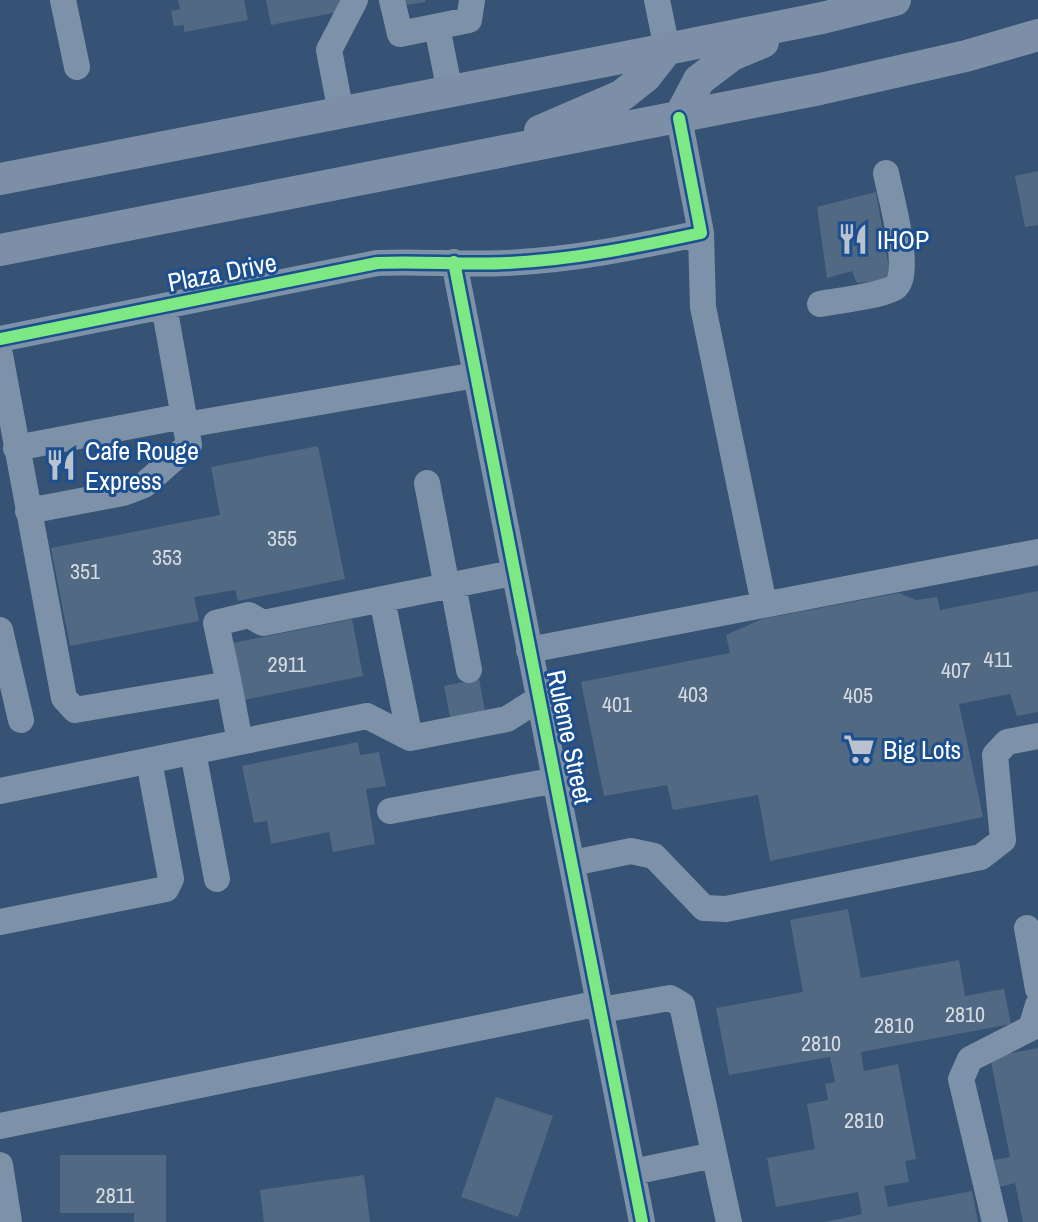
<svg xmlns="http://www.w3.org/2000/svg" width="1038" height="1222" font-family="'Archivo Narrow',sans-serif">
  <style>
    .building { fill: #526984 }
    .lines { fill: none; stroke-linecap: round; stroke-linejoin: round }
    .minor { stroke: #7d92a8; stroke-width: 26 }
    .major { stroke: #7d8ea7; stroke-width: 32 }
    .cycleway-casing { stroke: #1b4f8f; stroke-width: 17 }
    .cycleway { stroke: #7ce984; stroke-width: 12 }
    .labels { text-anchor: middle; dominant-baseline: central; stroke-width: 6; stroke-linejoin: round; paint-order: stroke }
    .number-label { font-size: 22px; fill: #d4dae0 }
    .poi-label { font-size: 26px; fill: #fff; stroke: #1b4f8f; text-anchor: start }
    .street-label { font-size: 26px; fill: #fff; stroke: #1b4f8f }
  </style>
  <rect width="100%" height="100%" fill="#365274"/>
  <!-- building -->
  <path class="building" d="M178,0H244L248,20L184,32V25L174,26L171,11L180,9Z
    M266,0H346L348,10L271,25Z
    M399,0H425L426,2L400,6Z
    M1038,171V225L1025,227L1015,176Z
    M876,192L891,280L857,283L852,271L827,278L817,207Z
    M318,446L345,579L238,601L235,590L194,597L199,621L70,646L51,548L220,515L211,467Z
    M1038,591V712L1017,716L1010,694L959,704L983,817L770,861L758,795L673,810L667,785L604,796L581,682L730,653L726,635L762,619L899,593L916,600L937,597L940,610Z
    M352,619L363,676L244,700L233,643Z
    M479,679L486,716L451,722L444,686Z
    M358,742L360,755L379,752L386,786L366,789L375,844L333,852L329,832L271,844L267,821L254,823L242,766Z
    M848,909L861,978L959,960L965,996L1004,989L1011,1024L861,1052L864,1071L898,1064L916,1159L905,1161L909,1182L884,1186L888,1207L972,1191L978,1222H825L862,1214L858,1192L776,1207L767,1158L815,1149L807,1104L828,1100L825,1084L835,1082L830,1057L729,1075L716,1008L803,992L790,920Z
    M1038,1048V1222H1023L1015,1183L999,1187L994,1160L1010,1157L990,1057Z
    M496,1097L553,1116L518,1217L461,1197Z
    M60,1155H166V1222H134V1213H60Z
    M364,1175L370,1222H264L260,1190Z"/>
  <g class="lines">
    <!-- minor -->
    <path class="minor" d="M63,0L77,67
      M392,0L400,34L469,20L472,0
      M657,0L667,49
      M437,27L450,92
      M341,113L329,50L355,0
      M679,118L701,233L703,307L764,604
      M454,262C515,582 580,902 642,1222
      M820,304C841,300 876,297 894,288C914,277 890,194 886,173
      M0,339L377,263C420,261 464,265 506,263C573,260 636,247 701,233
      M0,355L64,698L75,710L229,684L216,623L249,615L263,623L513,573
      M186,425L476,375
      M16,448L184,416
      M427,483L447,587
      M28,511L123,493L144,485L189,445L164,306
      M453,585L469,670
      M382,599L410,738
      M0,630L21,720
      M529,650L1038,552
      M229,684L240,742
      M193,752L217,879
      M0,791L367,716L410,738L507,719L540,698
      M390,811L557,780
      M573,863L631,851L654,856L704,908L726,909L981,857L1003,840L995,755L1007,742L1038,736
      M0,922L166,889L171,879L149,761
      M1027,928L1038,989
      M601,1010L670,998L682,1005L729,1222
      M0,1126L600,1003
      M0,1165L9,1222
      M633,1172L714,1155
      M995,1222L961,1079L970,1059L1031,1028L1038,1005"/>
    <!-- major -->
    <path class="major" d="M679,118L699,80L732,55L763,42
      M540,131L621,96L645,77L667,49
      M0,179L667,49L822,18L895,0
      M0,250L820,89L966,56L1038,35"/>
    <defs>
      <path id="cycleway" d="M454,262C515,582 580,902 642,1222
        M0,339L377,263C420,261 464,265 506,263C573,260 636,247 701,233L679,118"/>
    </defs>
    <!-- cycleway casing -->
    <use href="#cycleway" class="cycleway-casing"/>
    <!-- cycleway -->
    <use href="#cycleway" class="cycleway"/>
  </g>
  <!-- icons -->
  <defs>
    <symbol id="restaurant-bare" viewBox="-9 -9 18 18"><path d="M-5-6h1v4h1v-4h1v4h1v-4h1v5L-1.5 .5V6h-2V.5L-5-1ZM5-6V6H3V1.5H1.5Q1.5-4 5-6Z" fill="#b9c2ce" stroke="#1b4f8f" stroke-width="2.5" paint-order="stroke"/></symbol>
    <symbol id="supermarket-bare" viewBox="-9 -9 18 18"><path d="M-6-5.5h2.5l.6 2H6L4.5 2H-2.5L-4.4-4H-6ZM-1.5 3.2a1.3 1.3 0 1 0 .1 0ZM3 3.2a1.3 1.3 0 1 0 .1 0Z" fill="#b9c2ce" stroke="#1b4f8f" stroke-width="2.5" paint-order="stroke"/></symbol>
  </defs>
  <g fill-rule="evenodd">
    <use href="#restaurant-bare" x="831" y="217" width="44" height="44"/>
    <use href="#restaurant-bare" x="39" y="443" width="44" height="44"/>
    <use href="#supermarket-bare" x="837" y="727" width="44" height="44"/>
  </g>
  <g class="labels">
    <!-- number labels -->
    <g class="number-label">
      <text x="282" y="538">355</text>
      <text x="167" y="557">353</text>
      <text x="85" y="571">351</text>
      <text x="998" y="659">411</text>
      <text x="287" y="664">2911</text>
      <text x="956" y="670">407</text>
      <text x="693" y="694">403</text>
      <text x="858" y="695">405</text>
      <text x="617" y="704">401</text>
      <text x="965" y="1014">2810</text>
      <text x="894" y="1025">2810</text>
      <text x="821" y="1043">2810</text>
      <text x="864" y="1120">2810</text>
      <text x="115" y="1195">2811</text>
    </g>
    <!-- poi labels -->
    <g class="poi-label">
      <text x="877" y="239">IHOP</text>
      <text x="85" y="450">Cafe Rouge<tspan x="85" dy="30">Express</tspan></text>
      <text x="883" y="749">Big Lots</text>
    </g>
    <!-- street labels -->
    <g class="street-label">
      <text transform="translate(222 272) rotate(-11)">Plaza Drive</text>
      <text transform="translate(570 737) rotate(78)">Ruleme Street</text>
    </g>
  </g>
</svg>
